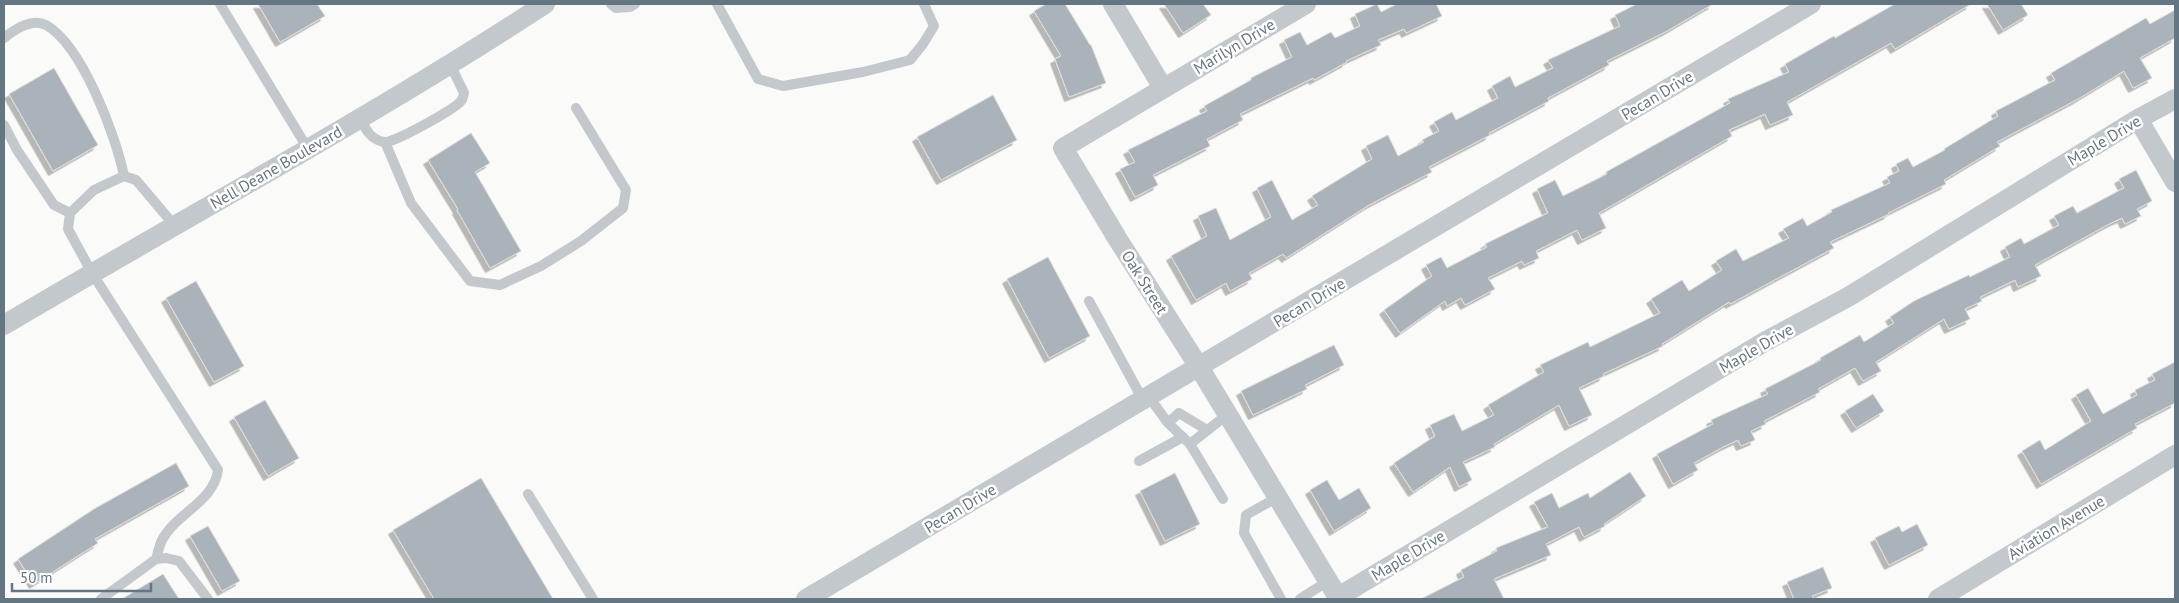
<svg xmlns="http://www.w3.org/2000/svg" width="2179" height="603" font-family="'PT Sans',sans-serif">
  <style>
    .building { fill: #aab3b9; stroke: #dcdcda; filter: url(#shadow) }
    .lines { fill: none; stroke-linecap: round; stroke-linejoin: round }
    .service { stroke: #c3c8cc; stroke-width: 10 }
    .minor { stroke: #c3c8cc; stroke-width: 20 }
    .labels { text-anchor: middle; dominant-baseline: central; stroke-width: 5; stroke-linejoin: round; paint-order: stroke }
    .street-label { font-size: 16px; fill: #657683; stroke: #fff }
  </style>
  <defs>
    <filter id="shadow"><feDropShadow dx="-4.5" dy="4.5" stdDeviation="0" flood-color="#0004"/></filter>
  </defs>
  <rect width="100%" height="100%" fill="#fafaf8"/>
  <!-- building -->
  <path class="building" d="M258,4H317L325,16L280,42Z
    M1046,4H1065L1090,45H1091L1106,83L1069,97L1055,59L1061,56L1034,11Z
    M1164,4H1203L1211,15L1183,33Z
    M1377,4L1381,12L1397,4H1436L1442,16L1406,33L1404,29L1378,40L1381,45L1346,61L1347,62L1314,80L1313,78L1240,114L1243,120L1207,139L1210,146L1153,175L1158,185L1135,197L1120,169L1135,162L1128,150L1207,111L1204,106L1251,80V78L1292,57L1284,40L1300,32L1307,45L1331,32L1335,38L1360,26L1355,14Z
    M1637,4H1713L1667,31L1607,61L1609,65L1548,98L1549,101L1489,133L1490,135L1429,167L1432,172L1369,205L1286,258L1283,254L1249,273L1252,279L1230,291L1226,283L1196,300L1171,256L1207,236L1198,216L1216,208L1230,240L1271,217L1257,188L1272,180L1292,220L1318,205L1312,196L1372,159L1366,146L1388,135L1398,156L1424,142L1422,140L1439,131L1434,122L1452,112L1456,120L1498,98L1492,86L1510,76L1515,87L1553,68L1548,60L1620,26L1615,15Z
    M1895,4H1971L1895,49L1891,43L1787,102L1793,115L1770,125L1765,114L1729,130L1732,136L1599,213L1606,228L1582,240L1577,230L1536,251L1539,258L1524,265L1522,261L1488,278L1495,289L1465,305L1461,298L1447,306L1445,301L1400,333L1384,310L1432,276L1426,265L1441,257L1447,268L1487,247L1485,244L1548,213L1537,189L1555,180L1563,196L1607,174L1606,172L1730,103L1728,99L1789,72L1785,64L1834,36L1835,38Z
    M1987,4H2021L2028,15L2003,30Z
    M2175,10V38L2140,58L2152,78L2133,88L2124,71L2078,99L1997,142L2000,146L1944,180L1946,184L1888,213L1889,214L1830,242L1834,248L1730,304L1729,302L1662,344L1663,346L1603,374L1604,376L1579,388L1592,415L1569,426L1559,405L1494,444L1495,447L1463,462L1472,480L1459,487L1450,467L1413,492L1394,463L1435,436L1430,425L1454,414L1462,431L1494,415L1488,405L1544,372L1540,365L1588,342L1590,347L1660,313L1651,299L1682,280L1689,291L1722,270L1716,261L1736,249L1743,261L1789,238L1783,229L1803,218L1807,226L1832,212L1831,210L1890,183L1887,177L1899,171L1896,164L1908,158L1913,167L1945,150L1944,149L1998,116L1996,111L2055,80L2051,73L2146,18L2150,24Z
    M54,68L98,145L53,171L9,94Z
    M993,95L1017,140L941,180L917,137Z
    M471,133L490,163L475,172L521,251L490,268L457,210L458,209L428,160Z
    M2136,170L2152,201L2137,209L2141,216L2125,224L2122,218L2109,224L2035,265L2041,276L2018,287L2015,280L1980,297L1982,301L1965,309L1970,319L1949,329L1944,319L1876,362L1881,371L1863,381L1855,368L1818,389L1820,392L1764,421L1766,424L1751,431L1755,440L1741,446L1738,440L1723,447L1694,463L1698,470L1673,484L1657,454L1713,424L1711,420L1768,394L1765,389L1821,360L1820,358L1860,335L1864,342L1894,323L1890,317L1914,301L1969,275L1970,277L2010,257L2005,247L2021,238L2024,244L2059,225L2054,216L2073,206L2077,213L2124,188L2119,179Z
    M1048,257L1090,336L1049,358L1007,279Z
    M196,281L244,366L214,382L166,298Z
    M1334,345L1344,365L1305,385L1307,389L1253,415L1241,391Z
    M2175,362V403L2135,424L2137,428L2041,484L2022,451L2040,440L2045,450L2091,421L2076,395L2088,388L2103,414L2137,395L2135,390L2155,380L2152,374Z
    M1873,394L1884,411L1856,428L1845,411Z
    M265,400L299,458L268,476L234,417Z
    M176,463L189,486L95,539L98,543L34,584L18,559L94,509Z
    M1630,472L1646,496L1604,524L1605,526L1584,537L1579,527L1546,544L1551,555L1494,579L1504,599H1421L1464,577L1461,570L1497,551L1496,548L1548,527L1534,502L1552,493L1559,508L1588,493L1590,498Z
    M1175,473L1200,524L1165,541L1140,491Z
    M481,478L553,599H434L393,530Z
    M1327,480L1339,500L1359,488L1371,508L1334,531L1310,490Z
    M1917,524L1928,545L1889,565L1875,538L1899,526L1902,532Z
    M208,526L240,581L222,591L190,536Z
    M1823,567L1832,588L1812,596L1814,599H1794L1787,582Z
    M163,574L179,599H122Z"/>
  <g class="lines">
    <!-- service -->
    <path class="service" d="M220,4L308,149
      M611,4L616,8L630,7L635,4
      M717,4L758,79L783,86L863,72L910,60L923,44L934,26L924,4
      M4,38C14,30 32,18 46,25C82,45 116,136 124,176
      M360,119C366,130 372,141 385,142C394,143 455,109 461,101C463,99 463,96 464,93L450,64
      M4,125L17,150L54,205L70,213
      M385,142L411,203L470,281L500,285L541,266L581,241L623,208L626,190L576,108
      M1089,301L1143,400
      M1149,397L1168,423L1190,444L1223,499
      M1168,423L1179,413L1207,430
      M1190,444L1228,414
      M1139,461L1183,437
      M528,494L593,599
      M1278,497L1246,515L1244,533L1281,599
      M156,559C158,553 159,546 162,540C176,513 214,502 218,470L92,273L68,229L70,213L94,190L124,176L136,180L174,225
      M101,599L156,559L166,558L179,561L208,599
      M1300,599L1328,581"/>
    <!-- minor -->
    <path class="minor" d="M1113,4L1163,88
      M1306,4L1063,148L1117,238L1199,367L1339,599
      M2138,119L2175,182
      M4,325C184,218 369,119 545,4
      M1338,597L1766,341L1848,297L2138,119L2175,99
      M806,599L1811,4
      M1938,599L2175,455"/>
  </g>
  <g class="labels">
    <!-- street labels -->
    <g class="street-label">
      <text transform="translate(1234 46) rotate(-31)">Marilyn Drive</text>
      <text transform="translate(1657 95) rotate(-31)">Pecan Drive</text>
      <text transform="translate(2104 140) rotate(-31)">Maple Drive</text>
      <text transform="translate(276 167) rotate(-30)">Nell Deane Boulevard</text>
      <text transform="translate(1145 282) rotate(58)">Oak Street</text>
      <text transform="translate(1309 302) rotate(-31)">Pecan Drive</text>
      <text transform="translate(1756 348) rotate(-30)">Maple Drive</text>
      <text transform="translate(960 508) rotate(-31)">Pecan Drive</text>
      <text transform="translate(2056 527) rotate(-31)">Aviation Avenue</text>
      <text transform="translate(1408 555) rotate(-31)">Maple Drive</text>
    </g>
  </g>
  <!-- border -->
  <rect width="2179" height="603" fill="none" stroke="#657683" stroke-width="10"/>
  <!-- scale -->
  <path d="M12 583v8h139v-8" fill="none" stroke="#657683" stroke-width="2.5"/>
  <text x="20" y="583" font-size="15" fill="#657683" stroke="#ffffff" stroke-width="4" paint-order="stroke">50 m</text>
</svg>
